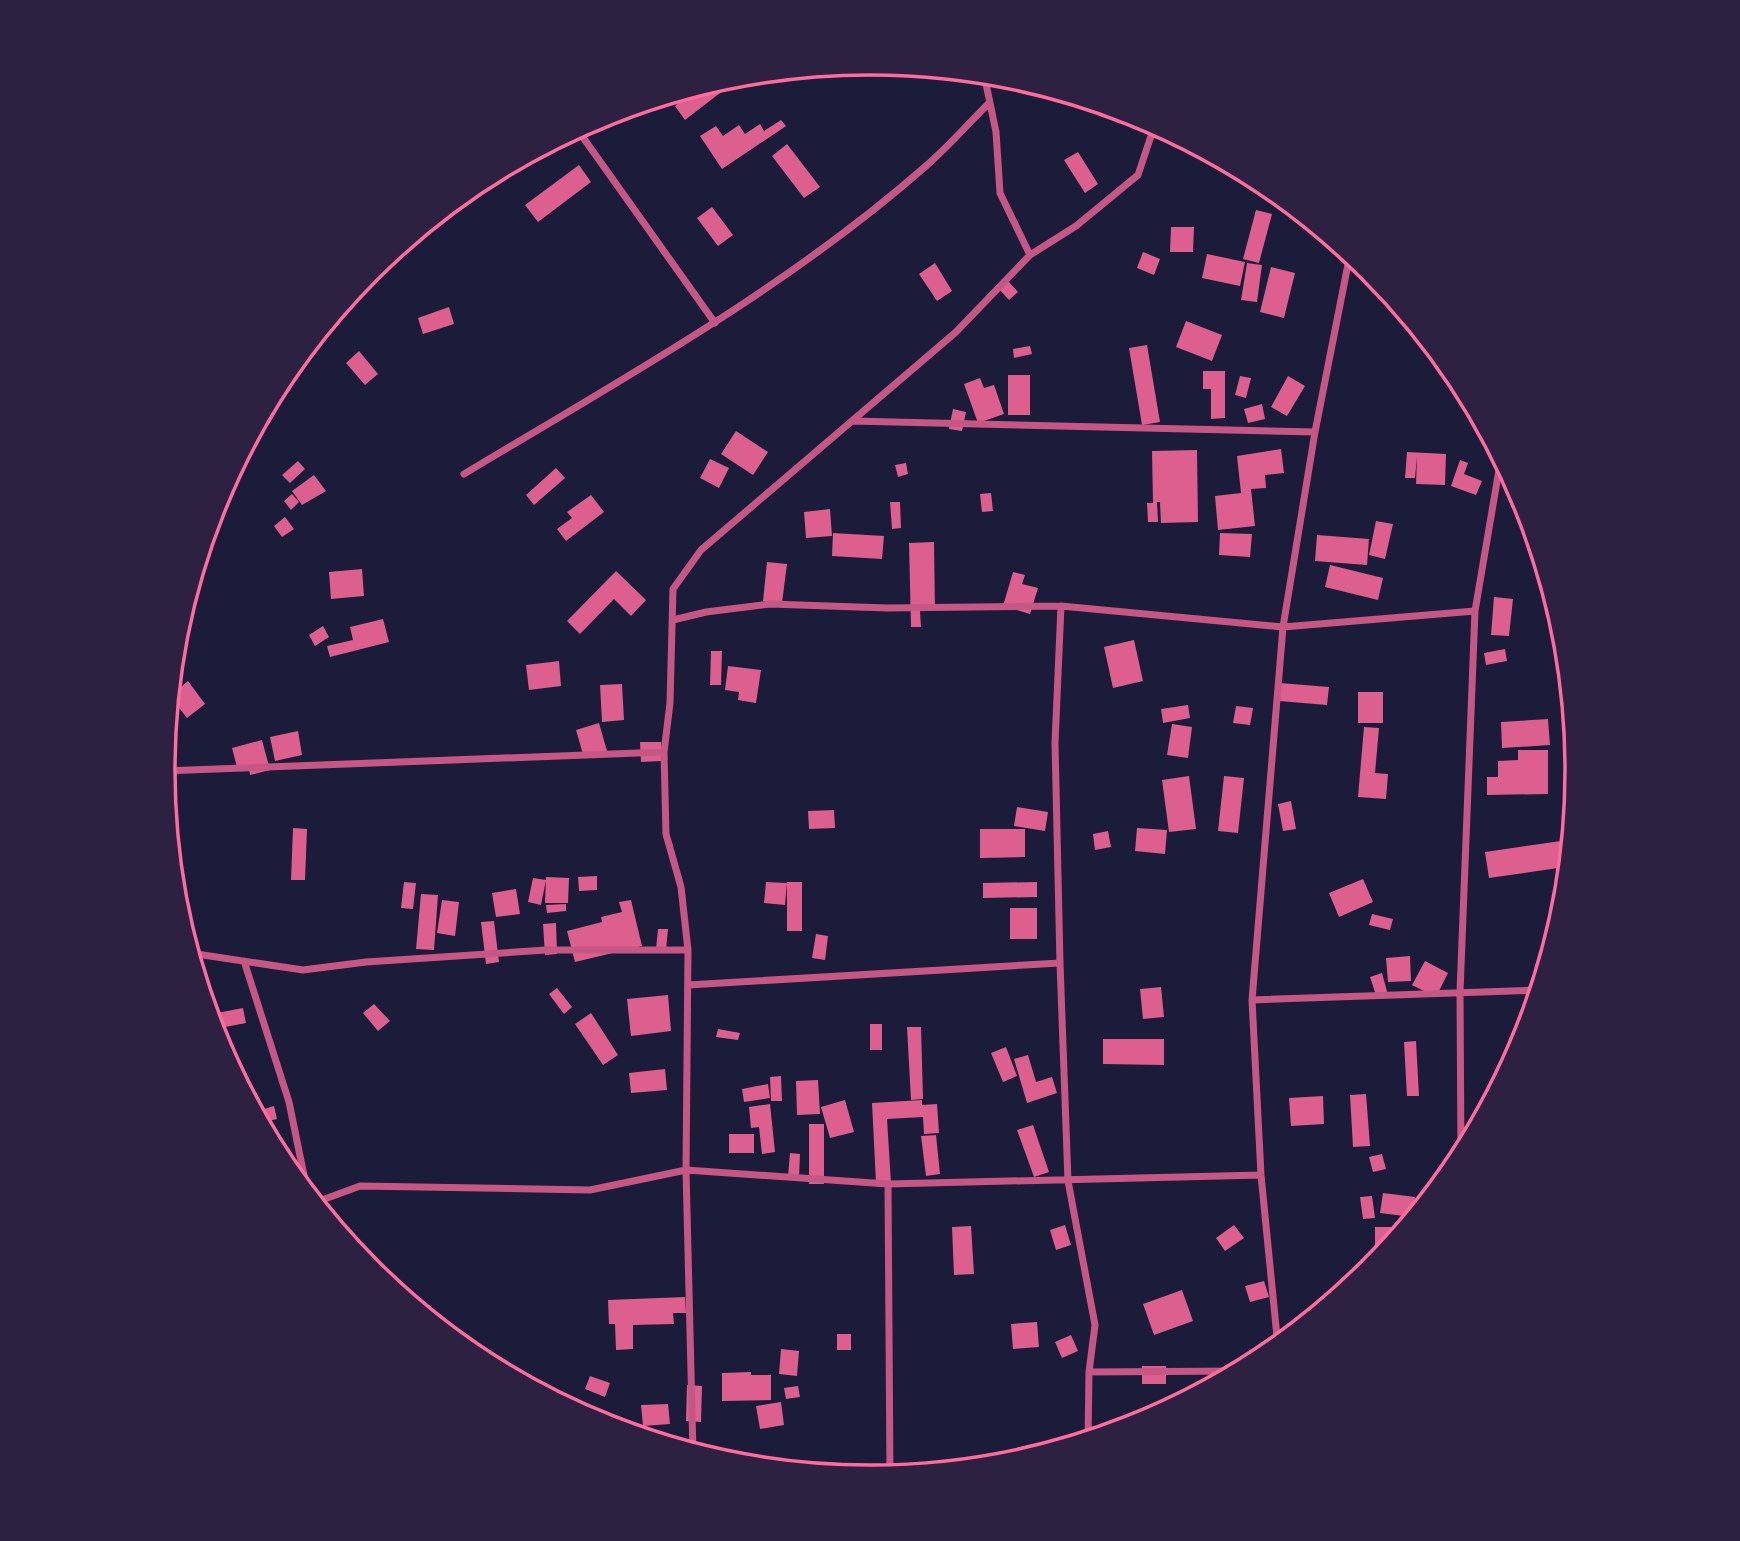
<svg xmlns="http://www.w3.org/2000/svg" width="1740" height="1541" font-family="Cabin,sans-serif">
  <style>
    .building { fill: #dd5f8e }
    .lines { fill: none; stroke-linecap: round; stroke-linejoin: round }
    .minor { stroke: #c65784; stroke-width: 7 }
    .rim { fill: none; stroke: #ff6b9d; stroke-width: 3.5 }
  </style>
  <rect width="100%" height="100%" fill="#1b1b3a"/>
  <!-- building -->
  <path class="building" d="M712,83L720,93L685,120L675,106L700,86Z
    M781,120L786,126L722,169L700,136L716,126L723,136L739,125L745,134L760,124L764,131Z
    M787,144L820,187L804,198L772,156Z
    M1078,152L1098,184L1085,193L1064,160Z
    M579,165L591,182L538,222L525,205Z
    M712,207L733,235L718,246L697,218Z
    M1256,210L1272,214L1259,263L1243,259Z
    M1171,227H1194L1193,252H1170Z
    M1143,252L1160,259L1154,275L1137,268Z
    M1207,254L1245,262L1240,286L1202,278Z
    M935,263L952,291L937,301L919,274Z
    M1247,263L1262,265L1257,302L1241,300Z
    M1271,267L1295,273L1284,318L1260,312Z
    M1008,281L1018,292L1009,300L999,289Z
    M449,307L454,324L423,334L418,318Z
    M1186,321L1222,335L1212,361L1176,347Z
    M1147,345L1160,422L1142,425L1129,348Z
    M1030,346L1032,354L1014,358L1013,349Z
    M359,351L378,374L365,385L346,363Z
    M1203,371H1225V418L1211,419V389H1203Z
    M1008,375H1030V415H1008Z
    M1240,376L1251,378L1246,398L1235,395Z
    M1288,376L1305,386L1287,416L1271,407Z
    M980,378L984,388L994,385L1004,414L978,423L964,384Z
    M1262,404L1265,419L1248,423L1244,409Z
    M953,409L966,412L962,431L949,429Z
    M736,431L768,452L753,475L721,454Z
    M1281,449L1284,473L1265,475L1266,488L1251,489L1255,526L1218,530L1215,496L1241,493L1237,456Z
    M1197,450L1198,522L1161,523L1160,502H1157L1158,522H1148L1147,503H1153L1152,451Z
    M1407,452L1446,454L1445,485L1416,484L1417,456L1415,478H1405Z
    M710,459L729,468L719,488L700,478Z
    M1460,460L1468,463L1464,474L1482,481L1476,495L1451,486Z
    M298,461L305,469L290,483L282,475Z
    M906,463L908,474L898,477L895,465Z
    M556,468L565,478L534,505L526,495Z
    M314,475L326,491L302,505L292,491Z
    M991,493L993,511L982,512L980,494Z
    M292,494L299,502L291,510L284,501Z
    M591,495L604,512L566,541L557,529L572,518L567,512Z
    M890,502H900L901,528L892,529Z
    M830,509L832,536L806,538L804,512Z
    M285,517L294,529L282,537L274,526Z
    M1376,521L1393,524L1385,559L1369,555Z
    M833,533L884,536L882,559L832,556Z
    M1220,533L1252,534L1250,557L1219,555Z
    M1317,535L1369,539L1367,565L1315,561Z
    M934,542L935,610L920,611L921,627H911L909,543Z
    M767,562L787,564L782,603L763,601Z
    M1330,565L1383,578L1378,600L1325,587Z
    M362,569L364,596L331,599L329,572Z
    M616,571L646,600L631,616L614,599L580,634L567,621Z
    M1013,572L1025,575L1022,584L1038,588L1030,614L1003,606Z
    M1494,597L1513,599L1509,636L1491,635Z
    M383,619L389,642L330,657L327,646L353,640L350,627Z
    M323,626L329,637L315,646L309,635Z
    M1134,640L1143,681L1113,688L1104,647Z
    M1505,649L1507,661L1486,665L1484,653Z
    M711,651H722L721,685H710Z
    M559,661L561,686L529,690L526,665Z
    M728,666L761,670L756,703L738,700L739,692L725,690Z
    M188,681L205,704L187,718L170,696Z
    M1280,683L1329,687L1327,705L1279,701Z
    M622,684L624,720L602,722L600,685Z
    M1358,692H1383V723H1358Z
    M1188,705L1190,718L1163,723L1161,709Z
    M1236,706L1253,708L1250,725L1233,723Z
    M1548,719L1550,745L1502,748L1501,722Z
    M599,723L607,751L584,758L576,730Z
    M1172,724L1192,727L1188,758L1167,755Z
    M1364,727L1379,728L1375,773L1388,774L1386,799L1358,797Z
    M298,731L302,755L275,761L270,737Z
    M262,740L270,770L250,775L249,768L238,771L232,748Z
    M640,742H661V761L641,762Z
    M1518,750H1548V794L1487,795V777H1498V761L1518,760Z
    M1189,776L1196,829L1169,832L1162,780Z
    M1224,776L1244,778L1238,833L1218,831Z
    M1291,801L1296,829L1283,831L1278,804Z
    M1017,807L1048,812L1045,831L1014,826Z
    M834,810L835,828L809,829L808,811Z
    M293,828L307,829L305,880H291Z
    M1137,828L1167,830L1165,854L1135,851Z
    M980,829H1025V857L980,858Z
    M1108,831L1111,847L1095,850L1093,834Z
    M1561,841L1565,867L1489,878L1485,852Z
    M597,876V890L579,891L578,877Z
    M546,877L569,878L568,903H545Z
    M533,878L546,880L541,905L528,902Z
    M1363,879L1373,902L1339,917L1329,893Z
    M404,882L416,883L413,909L401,908Z
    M766,882L787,883L785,905L764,903Z
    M787,882H802V931H787Z
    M1037,882V897L983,898V883Z
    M516,889L520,914L496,917L492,893Z
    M421,894L438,895L434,950L416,949Z
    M442,900L459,902L455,936L437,933Z
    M631,900L642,946L575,962L567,931L602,922L601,917L622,912L619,902Z
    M566,904V911L547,913L546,905Z
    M1010,908H1037V939H1010Z
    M1372,914L1393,919L1390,930L1369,925Z
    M494,921L499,962L486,964L481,922Z
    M556,923L557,954L545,955L543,924Z
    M658,929H668L666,950L656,949Z
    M816,934L828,936L825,960L812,958Z
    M1410,956L1411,981L1388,982L1386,958Z
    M1425,961L1448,973L1436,997L1412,985Z
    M1382,973L1388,995L1377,998L1370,977Z
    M1161,987L1164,1017L1143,1019L1140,989Z
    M557,988L572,1007L564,1014L549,994Z
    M668,995L671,1031L631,1036L627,999Z
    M374,1004L390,1021L378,1031L363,1013Z
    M243,1008L246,1023L220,1028L217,1013Z
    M591,1013L618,1055L603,1065L575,1024Z
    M870,1024H882V1050H870Z
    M907,1027H921L923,1099L911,1100Z
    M718,1029L740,1033L738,1040L716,1037Z
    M1103,1039H1164V1065L1103,1064Z
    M1416,1041L1419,1096H1407L1404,1042Z
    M1006,1047L1017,1076L1003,1082L991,1053Z
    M1028,1055L1036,1082L1052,1077L1057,1093L1027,1103L1014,1059Z
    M665,1069L667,1090L631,1093L629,1073Z
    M781,1076L782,1101H771L770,1077Z
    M818,1080L820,1114L797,1115L796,1081Z
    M768,1084L770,1098L744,1102L742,1089Z
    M1366,1094L1370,1146L1353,1147L1350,1095Z
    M1323,1096L1324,1124L1291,1126L1289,1098Z
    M845,1100L854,1132L830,1138L821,1107Z
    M922,1100V1105L937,1104L939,1133L924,1134L923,1117L887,1119L891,1183H876L872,1103Z
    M770,1104L775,1152L762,1154L759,1127L751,1128L749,1107Z
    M274,1106L277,1119L264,1122L261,1110Z
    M809,1124H824V1184H809Z
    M1033,1125L1049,1172L1034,1177L1017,1130Z
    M729,1134H754V1153H729Z
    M936,1135L940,1174L926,1176L921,1136Z
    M790,1153L800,1154L799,1177L788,1176Z
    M1382,1154L1386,1169L1373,1172L1369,1157Z
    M1383,1193L1415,1197L1412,1217L1380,1213Z
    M1372,1196L1375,1218L1363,1219L1360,1197Z
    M1065,1225L1071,1245L1056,1250L1050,1230Z
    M1234,1225L1244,1238L1225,1251L1216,1238Z
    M971,1226L974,1274L954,1275L952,1227Z
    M1375,1227H1398L1399,1236L1389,1248H1375Z
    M1264,1281L1269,1297L1250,1302L1245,1286Z
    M1182,1290L1193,1321L1154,1335L1143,1304Z
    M685,1297L686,1313H673L674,1324L633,1325V1349L616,1350L615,1324H609L608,1300Z
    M1037,1322L1039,1347L1013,1349L1011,1324Z
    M837,1334H851V1350H837Z
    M1071,1335L1078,1351L1062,1358L1055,1342Z
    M781,1349L799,1351L797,1376L779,1374Z
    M1142,1366H1166V1384H1142Z
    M751,1372V1375H771V1400L722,1401V1373Z
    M590,1376L610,1383L605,1397L585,1389Z
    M687,1385L702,1386L701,1422L686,1421Z
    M798,1386L800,1397L786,1399L784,1388Z
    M781,1402L784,1425L760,1429L756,1406Z
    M668,1404L670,1424L643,1426L641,1405Z"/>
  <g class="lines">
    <!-- minor -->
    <path class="minor" d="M984,74L996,132L1000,193L1030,255
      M577,129L715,323
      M852,421L1315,432
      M464,474C622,379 786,289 926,166C948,147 968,124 989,103
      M1061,606L1055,743L1060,963L1068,1181L1095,1325L1089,1372L1088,1440
      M673,620L706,612L770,604L887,608L1061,606L1283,627L1475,611
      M163,771L664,752
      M190,953L303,970L366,962L546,950H688
      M244,961L289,1102L308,1195
      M688,985L1060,963
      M1252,1000L1539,990
      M1461,1158L1460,992L1475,611L1501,458
      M888,1184L890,1476
      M314,1203L360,1186L590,1190L686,1170L888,1184L1261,1175
      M1278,1347L1261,1175L1252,1000L1283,627L1315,432L1350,254
      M1089,1372L1239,1371
      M693,1453L686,1170L688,950L681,887L666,834L664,752L670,703L673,589L701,550L956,332L1030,255L1076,226L1138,175L1155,124"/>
  </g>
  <!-- crop -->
  <path d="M0 0H1740V1541H0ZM175 770a695 695 0 1 1 1390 0a695 695 0 1 1-1390 0Z" fill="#2d2142" fill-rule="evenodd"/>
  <path class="rim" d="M175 770a695 695 0 1 1 1390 0a695 695 0 1 1-1390 0Z"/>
</svg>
